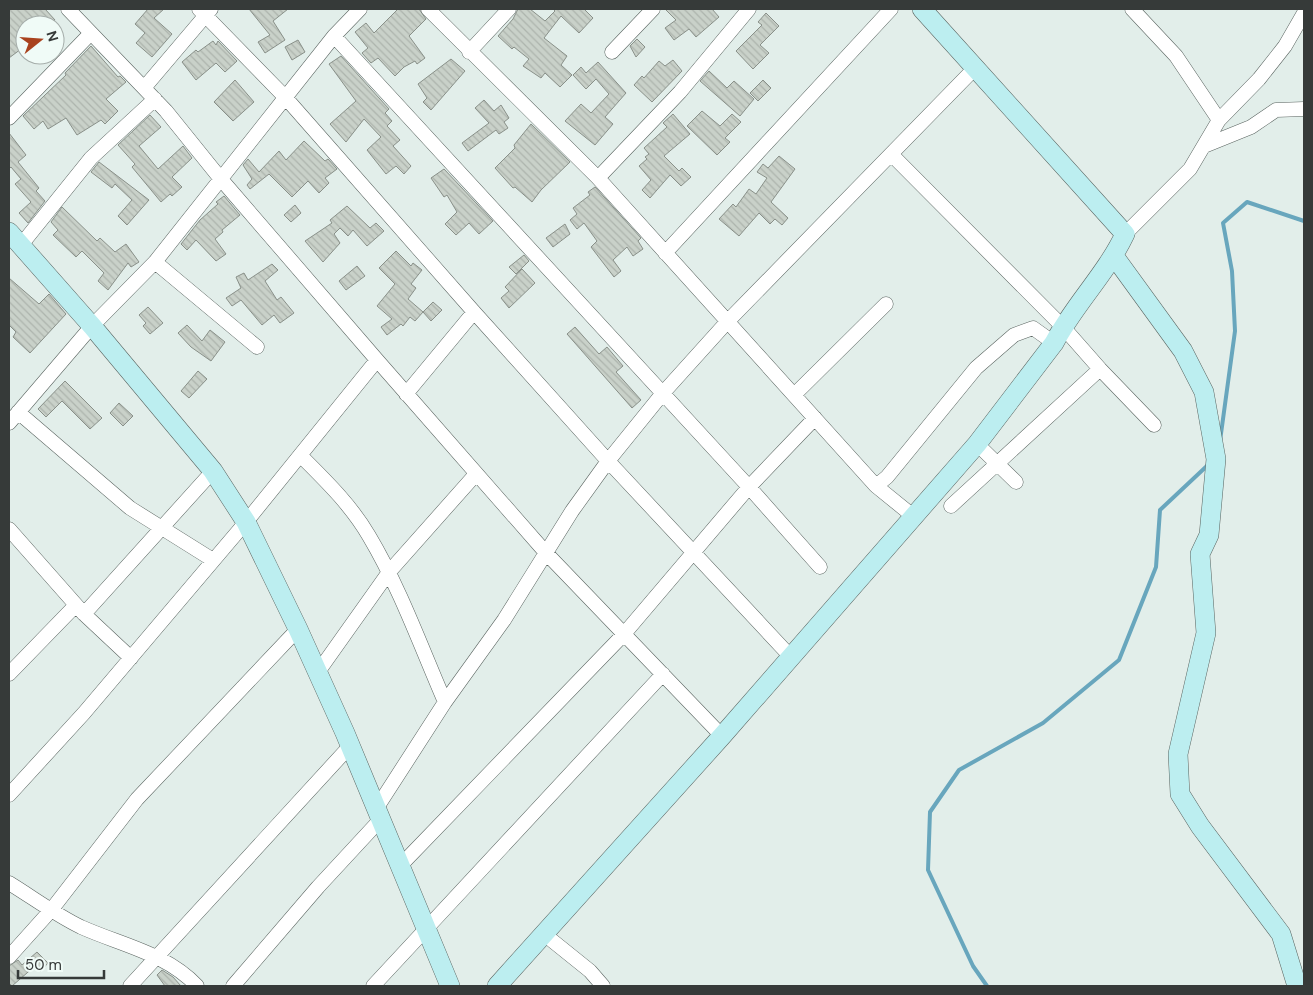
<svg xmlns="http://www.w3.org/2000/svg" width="1313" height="995" font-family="'DM Sans',sans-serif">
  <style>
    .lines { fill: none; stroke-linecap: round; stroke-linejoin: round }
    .stream { stroke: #68a6bd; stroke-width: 4 }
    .building { fill: url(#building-back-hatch); stroke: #899089 }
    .street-casing { stroke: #5a6460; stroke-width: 15 }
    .secondary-casing { stroke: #5a6460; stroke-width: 20 }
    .street { stroke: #fff; stroke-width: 14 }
    .secondary { stroke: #bceef0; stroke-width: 19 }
  </style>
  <defs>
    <pattern id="building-back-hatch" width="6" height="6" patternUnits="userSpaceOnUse" patternTransform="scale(1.25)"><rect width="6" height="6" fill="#c9d1c9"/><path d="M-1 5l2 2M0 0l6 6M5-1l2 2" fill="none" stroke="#adb4ad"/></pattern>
  </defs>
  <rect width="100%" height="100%" fill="#e2eeea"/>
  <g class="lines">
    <!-- stream -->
    <path class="stream" d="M1220,441L1235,331L1232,271L1223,223L1247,202L1304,221
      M987,986L973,966L928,870L930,812L959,770L1043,723L1119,660L1156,567L1160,510L1209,464"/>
  </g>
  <!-- building -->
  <path class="building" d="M9,9H45L55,20L50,25H25V46L9,58Z
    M148,9H164L154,18L172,34L152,57L136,43L145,33L135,24Z
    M249,9H288L273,21L285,40L265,53L258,42L270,35Z
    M398,9H419L426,19L409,36L425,58L417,64L415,61L404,67L395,76L378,58L371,63L362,53L368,48L355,32L366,23L374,33Z
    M518,9H530L545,21L555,11L553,9H584L593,18L579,33L561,16L544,38L567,56L561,65L572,75L560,87L545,73L541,78L523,66L529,59L514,47L512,49L498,36L513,19Z
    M665,9H712L719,17L696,37L689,29L674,40L665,28L676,20Z
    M766,13L779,26L760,45L769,53L753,69L736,51L762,25L758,22Z
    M637,39L645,47L636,57L630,46Z
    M298,40L305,52L292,60L285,47Z
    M213,41L216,45L218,41L237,61L225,72L216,63L196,80L182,62L196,50L198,52Z
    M91,46L118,77L120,76L126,82L106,99L118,111L105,124L101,120L77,135L66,118L48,129L43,121L34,129L23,116L66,75L65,73Z
    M341,56L389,109L385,113L392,121L387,126L400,140L393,146L411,166L404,174L396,166L386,174L367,150L381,137L364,119L346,142L330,124L356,101L329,64Z
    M451,59L465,71L431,110L423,102L427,98L418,84Z
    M673,60L682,71L652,102L634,85L642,76L644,78L659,61L665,66Z
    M598,62L626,93L605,117L613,124L595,145L565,121L581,104L591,113L609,94L596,79L586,89L573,75L581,67L586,73Z
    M709,71L727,88L734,81L754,99L740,116L700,81Z
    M235,80L254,102L233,121L214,102Z
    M763,80L771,88L758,101L750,93Z
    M484,100L494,111L501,105L509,118L504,122L508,128L499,134L496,130L468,151L462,143L489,123L475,108Z
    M702,111L720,126L732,114L741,122L725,138L730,142L717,155L687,126Z
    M673,114L690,134L664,156L679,171L682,168L691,177L681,186L670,175L650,198L642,190L651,180L639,166L647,159L645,157L649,154L644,148L667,127L663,123Z
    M150,115L161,127L139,146L158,169L183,146L192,158L172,177L182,187L172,196L170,194L161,202L132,167L135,164L118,145Z
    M531,124L570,162L541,190L532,202L515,187L513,188L495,168L515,148L514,145Z
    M9,133L26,155L18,162L39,188L36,191L45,201L28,223L19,213L31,202L15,184L21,179L11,167L9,169Z
    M304,141L325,161L328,159L337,169L325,178L329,183L319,193L308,181L292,197L269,174L250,189L247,185L252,179L243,165L248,159L259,172L279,151L286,160Z
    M779,156L795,169L771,202L788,218L782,225L775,219L770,224L759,213L739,236L719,219L733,204L736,207L749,189L756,194L767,178L757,172L763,164L768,168Z
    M99,162L149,200L127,225L118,216L132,200L115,184L112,188L91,172Z
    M444,169L493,221L479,234L469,223L456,235L445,224L457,212L447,195L444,197L431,178Z
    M595,187L641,238L638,241L643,249L633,256L627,247L613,260L621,271L614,277L591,247L597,241L584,223L577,229L570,220L577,214L573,208L590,195L588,192Z
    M224,196L240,215L222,230L223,232L215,239L226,254L216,261L196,240L187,250L181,244L200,220L218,204L216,202Z
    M295,205L301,213L291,222L284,215Z
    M347,206L370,228L376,223L384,231L367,246L353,230L348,236L340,228L334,234L340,243L323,262L305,241L332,223L330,220Z
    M62,207L97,241L100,238L115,252L126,244L139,262L131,267L128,263L108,290L98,281L104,273L82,251L76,257L53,235L58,230L51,222Z
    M565,224L570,234L553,247L546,238Z
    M396,251L411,266L413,263L422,270L411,284L416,288L408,299L423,312L415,321L410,317L403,326L401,324L387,335L381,327L392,319L377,306L395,284L379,268Z
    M524,255L529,261L516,274L509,267Z
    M272,264L278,270L265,281L277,300L281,297L294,313L280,323L274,315L262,325L241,300L232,306L226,298L241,288L236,277L244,273L248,280Z
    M357,266L365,276L346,290L339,281Z
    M522,269L535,283L509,308L501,298L509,291L505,287Z
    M9,278L39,304L49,294L66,314L30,353L13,337L16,332L9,325Z
    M433,302L442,310L431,321L423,312Z
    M148,307L163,323L150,334L143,326L146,323L139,315Z
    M187,325L202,341L210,330L225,342L211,361L191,347L178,333Z
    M575,327L599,354L607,347L623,366L616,372L641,400L632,408L567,334Z
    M198,371L207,379L189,398L181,391Z
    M65,381L102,418L90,429L62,401L46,417L38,409Z
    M119,403L133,416L123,426L110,413Z
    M37,952L48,963L40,972L35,966L12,986L9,983V966L18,960L22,965Z
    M162,970L173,977L181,986H165L157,975Z"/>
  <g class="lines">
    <defs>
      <path id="street" d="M68,9L166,111L220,178L377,360L547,554L722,736
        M199,9L285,97L474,312L608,461L791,657
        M428,9L598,178L876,486L887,477L976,368L1014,335L1033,328L1054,343
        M1132,9L1176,56L1219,120
        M334,36L749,487L820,567
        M469,52L509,9
        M612,52L653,9
        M144,88L211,9
        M9,118L91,33
        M1204,146L1251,127L1276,110L1304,109
        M891,154L1063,327L1100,369L1154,425
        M598,178L680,92L749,9
        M1125,234L1190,169L1219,120L1259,79L1285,46L1304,13
        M21,245L91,158L155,99
        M665,253L891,9
        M155,262L257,347
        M406,394L474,312
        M794,395L886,304
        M18,412L130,508L213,560
        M9,423L92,326L155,262L334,36L360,9
        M977,444L1016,482
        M300,455C325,480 351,505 369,536C400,588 421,647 445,702
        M876,486L913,516
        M951,506L1100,369
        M9,529L84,614L131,658
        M84,614L213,471
        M318,672L389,572L476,474
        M9,674L76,605
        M9,795L84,713L246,522L377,360
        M376,809L445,702L504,620L572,511L608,461L663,393L727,322L976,67
        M399,867L624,634L749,487L815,418
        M9,883C32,897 56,915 81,927C121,945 166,953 197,986
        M544,934L590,971L603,986
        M9,957L52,909L137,799L298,629
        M130,986L350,746
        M233,986L318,887L380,820
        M373,986L663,674"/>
      <path id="secondary" d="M9,232L92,326L213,471L246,522L298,629L345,733L450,986
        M1114,256L1183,351L1204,392L1216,459L1209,535L1200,554L1206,633L1178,754L1180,794L1200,826L1281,934L1297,986
        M497,986L722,736L977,444L1054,343C1074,305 1106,274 1125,234L922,9"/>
    </defs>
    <!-- street casing -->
    <use href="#street" class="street-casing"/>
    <!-- secondary casing -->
    <use href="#secondary" class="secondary-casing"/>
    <!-- street -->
    <use href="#street" class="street"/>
    <!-- secondary -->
    <use href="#secondary" class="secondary"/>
  </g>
  <!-- border -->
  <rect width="1313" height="995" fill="none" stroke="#363a39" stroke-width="20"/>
  <!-- north arrow -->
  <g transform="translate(40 40) rotate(73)"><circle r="24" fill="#f0fbf7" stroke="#a6aeab"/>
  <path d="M0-4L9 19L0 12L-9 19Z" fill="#a9421e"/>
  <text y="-8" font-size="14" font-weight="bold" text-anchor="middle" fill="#363a39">N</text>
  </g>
  <!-- scale -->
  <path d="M18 970v8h86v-8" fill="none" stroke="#363a39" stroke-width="2.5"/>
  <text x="25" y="970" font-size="15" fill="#363a39" stroke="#f0fbf7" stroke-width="4" paint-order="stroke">50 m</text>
</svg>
